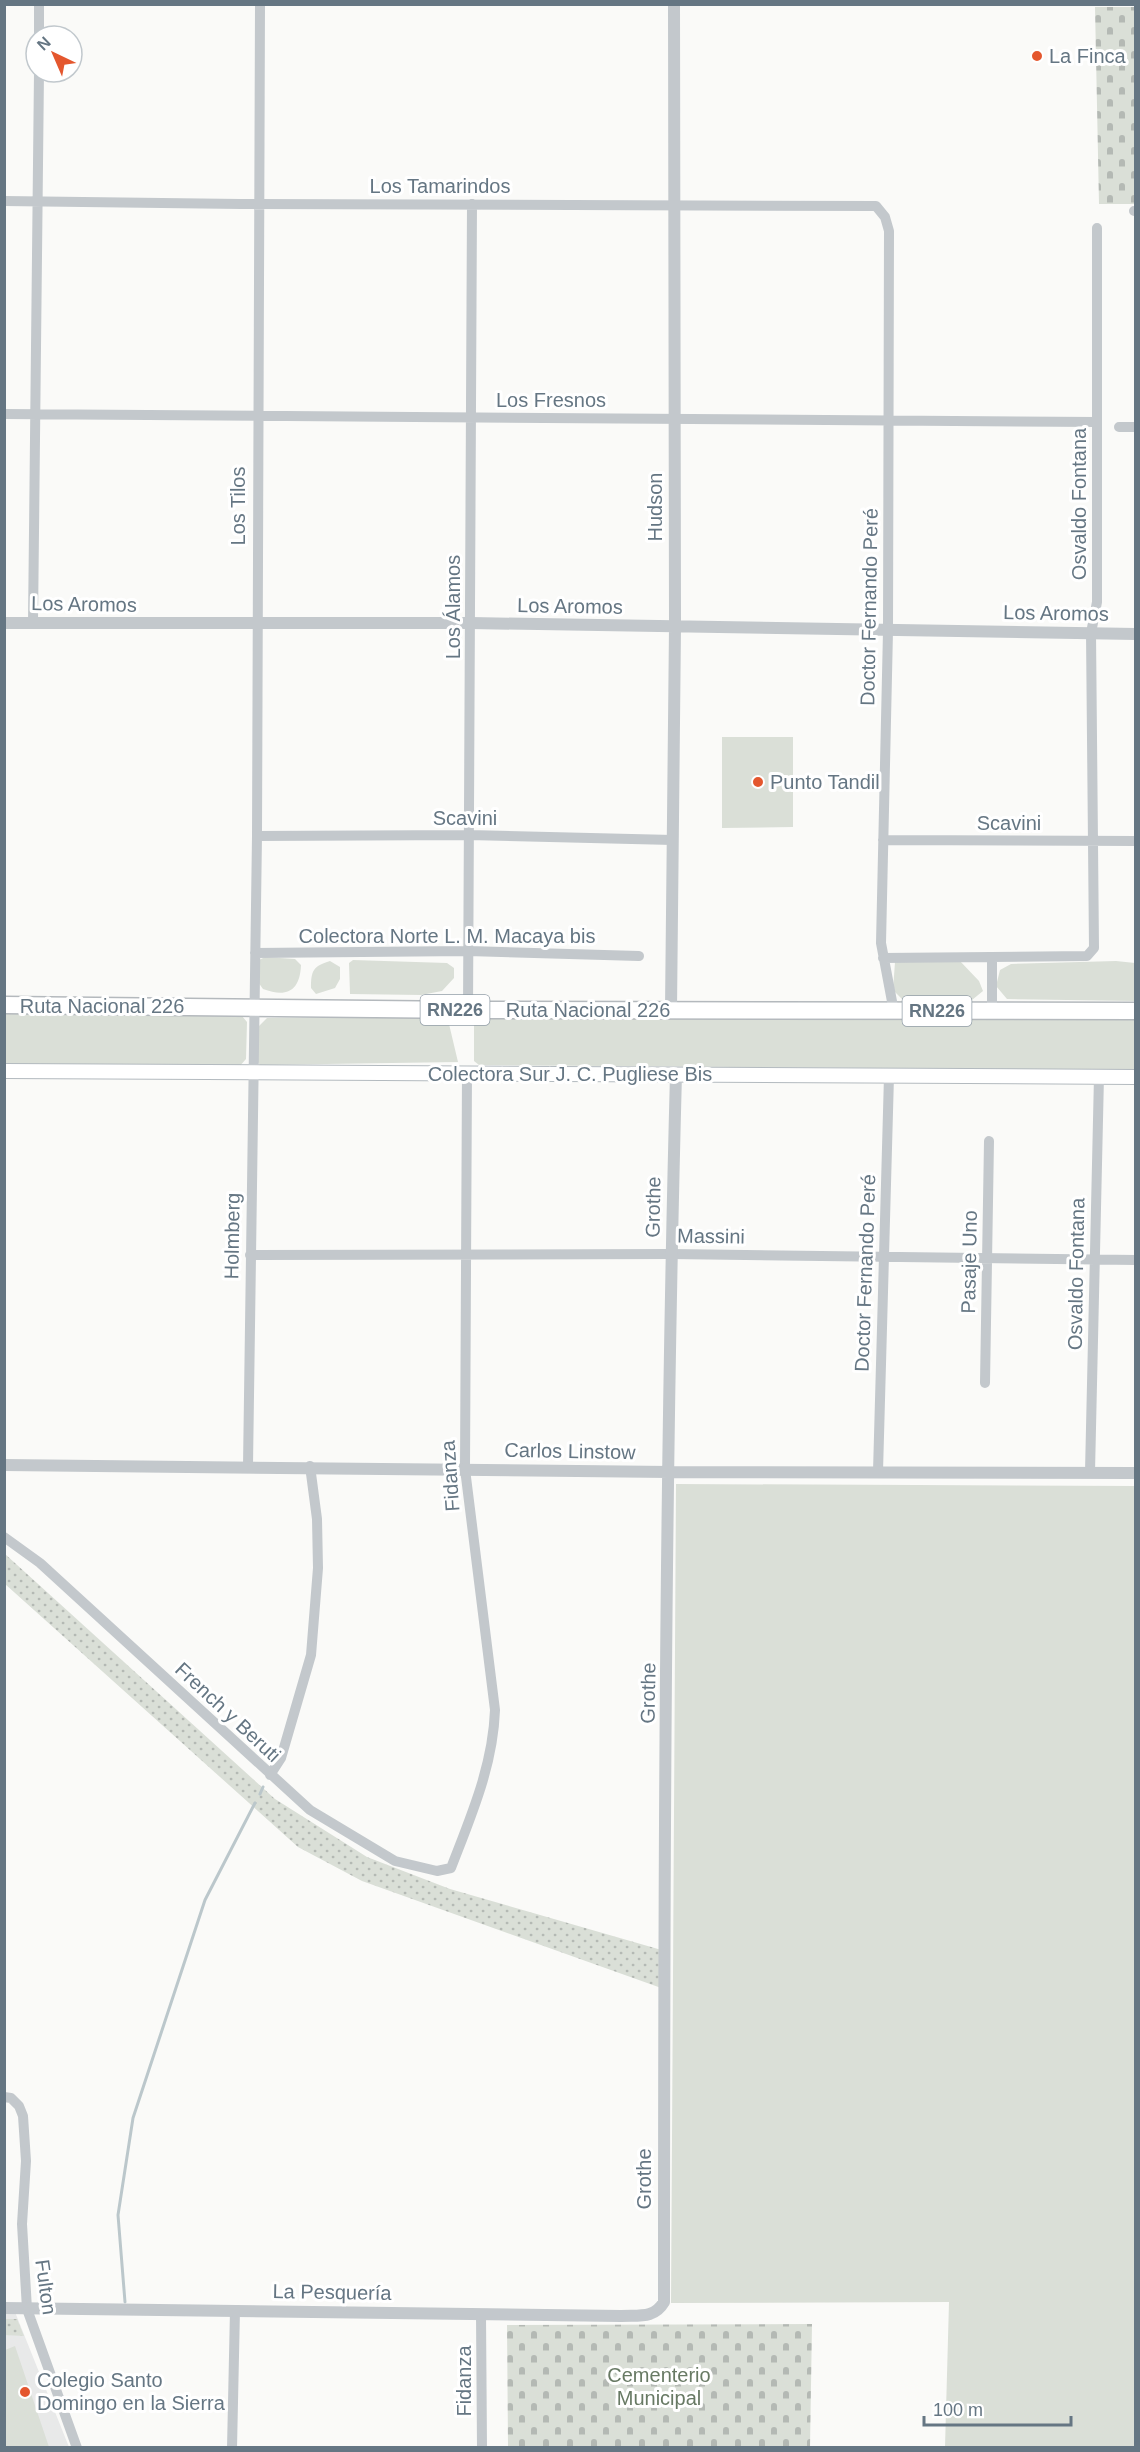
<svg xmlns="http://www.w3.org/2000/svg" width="1140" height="2452" font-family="Arial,sans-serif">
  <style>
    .built { fill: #e8e9e9 }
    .grass { fill: #dadfd7 }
    .cemetery { fill: url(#cemetery-stones) }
    .park { fill: url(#park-dots) }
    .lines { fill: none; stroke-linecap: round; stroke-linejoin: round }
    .stream { stroke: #bbc7cb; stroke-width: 3 }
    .secondary-casing { stroke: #b3babf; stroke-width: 16 }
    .trunk-casing { stroke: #b4b9bd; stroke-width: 19 }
    .minor { stroke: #c3c8cc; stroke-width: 10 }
    .tertiary { stroke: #c3c8cc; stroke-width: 12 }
    .secondary { stroke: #fff; stroke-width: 14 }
    .trunk { stroke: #fff; stroke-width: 16 }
    .poi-dot { fill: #e4572e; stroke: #fff; stroke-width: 2 }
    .labels { text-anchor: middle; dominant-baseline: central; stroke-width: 6; stroke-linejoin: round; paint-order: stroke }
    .shield { fill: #fff; stroke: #939fa8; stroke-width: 1.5 }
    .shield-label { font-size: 18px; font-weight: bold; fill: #657683 }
    .poi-label { font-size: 20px; fill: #657683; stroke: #fff; text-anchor: start }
    .street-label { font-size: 20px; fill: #657683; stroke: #fff }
    .park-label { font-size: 20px; fill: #687a64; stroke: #fff }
  </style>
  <defs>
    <pattern id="cemetery-stones" width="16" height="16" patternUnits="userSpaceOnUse" patternTransform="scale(1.5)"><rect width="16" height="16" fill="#dadfd7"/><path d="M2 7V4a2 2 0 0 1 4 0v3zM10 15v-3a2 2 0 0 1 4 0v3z" fill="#b4b9b4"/></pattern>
    <pattern id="park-dots" width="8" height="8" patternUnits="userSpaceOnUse" patternTransform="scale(1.5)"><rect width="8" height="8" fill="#dadfd7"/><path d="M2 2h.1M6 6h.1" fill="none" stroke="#b4b9b4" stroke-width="1.8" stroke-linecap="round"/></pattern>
  </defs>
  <rect width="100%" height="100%" fill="#fafaf8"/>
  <!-- built -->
  <path class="built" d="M4,2307H13L69,2447H5Z"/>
  <!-- grass -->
  <path class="grass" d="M722,737H793V827L722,828Z
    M265,957L295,959L301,965C300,991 287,998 263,989L258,982L259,960Z
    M353,960L447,963L454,968V978L442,991L421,995L350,994L349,963Z
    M959,960L979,981L983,991L972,1000L902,999L893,990L895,962Z
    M330,961L340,967V979L335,988L316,994L311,988C311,971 313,966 330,961Z
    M1116,961L1135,963V1001L1007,999L996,986L1000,970L1011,964Z
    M5,1013L242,1016L247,1022L246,1059L239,1067L5,1065Z
    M437,1016L449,1024L458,1062L260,1065L255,1058L256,1029L267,1018Z
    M474,1018L1135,1019V1070L479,1065L474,1061Z
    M676,1484L1135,1486V2447H945L949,2302L671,2303Z
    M15,2346L49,2447H5V2350Z"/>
  <!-- cemetery -->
  <path class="cemetery" d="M1095,7H1135V204H1099Z
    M812,2324L810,2447H508L507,2325Z"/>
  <!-- park -->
  <path class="park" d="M5,1554L275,1799L367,1857L450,1889L665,1951L664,1989L362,1881L298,1847L5,1584Z
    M5,2319H17L24,2336L5,2335Z"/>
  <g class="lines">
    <!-- stream -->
    <path class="stream" d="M260,1794L263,1787
      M125,2302L118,2215L133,2118L205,1900L255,1803"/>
    <defs>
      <path id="secondary" d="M4,1071L1136,1077"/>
      <path id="trunk" d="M4,1005L468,1010L1136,1011"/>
    </defs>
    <!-- secondary casing -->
    <use href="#secondary" class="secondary-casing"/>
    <!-- trunk casing -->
    <use href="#trunk" class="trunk-casing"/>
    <!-- minor -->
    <path class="minor" d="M39,36V4
      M4,201L241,204L876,206L885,217L889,231L888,631L881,943L894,1012
      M1134,211H1136
      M4,414L1097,422
      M1119,427H1136
      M33,623L39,72
      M257,836L469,835L673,840
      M883,840L1136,841
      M255,953L468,951L639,956
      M992,957V1011
      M883,958L1087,956L1094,948L1091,633L1097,602V228
      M468,1010L472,204
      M250,1255L671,1254L1136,1260
      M985,1383L989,1141
      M248,1466L257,836L260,4
      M878,1472L889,1076
      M1090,1472L1099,1076
      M4,1537L40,1563L310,1810L395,1861L437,1871L451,1868C471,1816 493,1766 495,1710L465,1469L467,1073
      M270,1775L281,1758L311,1655L318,1568L317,1519L310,1466
      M4,2097L11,2098L19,2106L23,2116L26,2161L22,2224L27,2309L77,2448
      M481,2315L482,2448
      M232,2448L235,2310"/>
    <!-- tertiary -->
    <path class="tertiary" d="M4,623H471L1136,634
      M671,1009L675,627L674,4
      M4,1465L669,1472L1136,1473
      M4,2308L621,2316C639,2315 654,2319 664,2302C664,1893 665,1483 676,1074"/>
    <!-- secondary -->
    <use href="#secondary" class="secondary"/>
    <!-- trunk -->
    <use href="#trunk" class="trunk"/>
  </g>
  <!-- markers -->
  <g class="poi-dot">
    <circle cx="1037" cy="56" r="6"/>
    <circle cx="758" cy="782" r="6"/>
    <circle cx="25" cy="2392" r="6"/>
  </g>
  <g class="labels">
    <!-- shield labels -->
    <g class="shield">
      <rect x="420.5" y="995" width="69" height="30" rx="4.5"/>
      <rect x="902.5" y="996" width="69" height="30" rx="4.5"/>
    </g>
    <g class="shield-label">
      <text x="455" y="1010">RN226</text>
      <text x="937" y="1011">RN226</text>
    </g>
    <!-- poi labels -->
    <g class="poi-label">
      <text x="1049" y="56">La Finca</text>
      <text x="770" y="782">Punto Tandil</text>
      <text x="37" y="2380">Colegio Santo<tspan x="37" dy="23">Domingo en la Sierra</tspan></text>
    </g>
    <!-- street labels -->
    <g class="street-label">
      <text x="440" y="186">Los Tamarindos</text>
      <text x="551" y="400">Los Fresnos</text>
      <text transform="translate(1079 504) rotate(-90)">Osvaldo Fontana</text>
      <text transform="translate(238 506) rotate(-90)">Los Tilos</text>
      <text transform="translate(655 507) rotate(-90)">Hudson</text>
      <text transform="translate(84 604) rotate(1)">Los Aromos</text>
      <text transform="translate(570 606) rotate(1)">Los Aromos</text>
      <text transform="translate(453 607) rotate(-90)">Los Álamos</text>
      <text transform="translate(869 607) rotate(-89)">Doctor Fernando Peré</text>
      <text transform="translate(1056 613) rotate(1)">Los Aromos</text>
      <text x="465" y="818">Scavini</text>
      <text x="1009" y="823">Scavini</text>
      <text x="447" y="936">Colectora Norte L. M. Macaya bis</text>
      <text x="102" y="1006">Ruta Nacional 226</text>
      <text x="588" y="1010">Ruta Nacional 226</text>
      <text x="570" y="1074">Colectora Sur J. C. Pugliese Bis</text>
      <text transform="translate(653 1207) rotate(-89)">Grothe</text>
      <text transform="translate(232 1236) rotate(-89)">Holmberg</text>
      <text transform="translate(711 1236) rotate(1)">Massini</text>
      <text transform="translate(969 1262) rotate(-89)">Pasaje Uno</text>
      <text transform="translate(865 1273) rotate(-88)">Doctor Fernando Peré</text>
      <text transform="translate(1076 1274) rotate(-89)">Osvaldo Fontana</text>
      <text transform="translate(570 1451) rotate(1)">Carlos Linstow</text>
      <text transform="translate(450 1476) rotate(-94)">Fidanza</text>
      <text transform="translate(648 1693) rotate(-89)">Grothe</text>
      <text transform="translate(228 1712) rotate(43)">French y Beruti</text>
      <text transform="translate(644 2179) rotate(-90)">Grothe</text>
      <text transform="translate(46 2287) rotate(82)">Fulton</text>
      <text transform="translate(332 2292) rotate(1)">La Pesquería</text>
      <text transform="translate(464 2381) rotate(-90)">Fidanza</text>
    </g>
    <!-- park labels -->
    <g class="park-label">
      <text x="659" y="2375">Cementerio<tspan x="659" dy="23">Municipal</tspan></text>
    </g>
  </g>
  <!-- border -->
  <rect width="1140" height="2452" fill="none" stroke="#657683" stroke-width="12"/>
  <!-- north arrow -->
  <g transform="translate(54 54) rotate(316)"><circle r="28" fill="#ffffff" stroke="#c1c8cd" stroke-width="1.5"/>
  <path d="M0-4.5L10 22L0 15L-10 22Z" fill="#e4572e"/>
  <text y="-9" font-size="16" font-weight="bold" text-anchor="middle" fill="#657683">N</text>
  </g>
  <!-- scale -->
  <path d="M924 2416v9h147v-9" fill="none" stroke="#657683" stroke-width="3"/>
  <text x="933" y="2416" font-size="18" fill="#657683" stroke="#ffffff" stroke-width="4.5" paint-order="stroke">100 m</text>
</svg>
